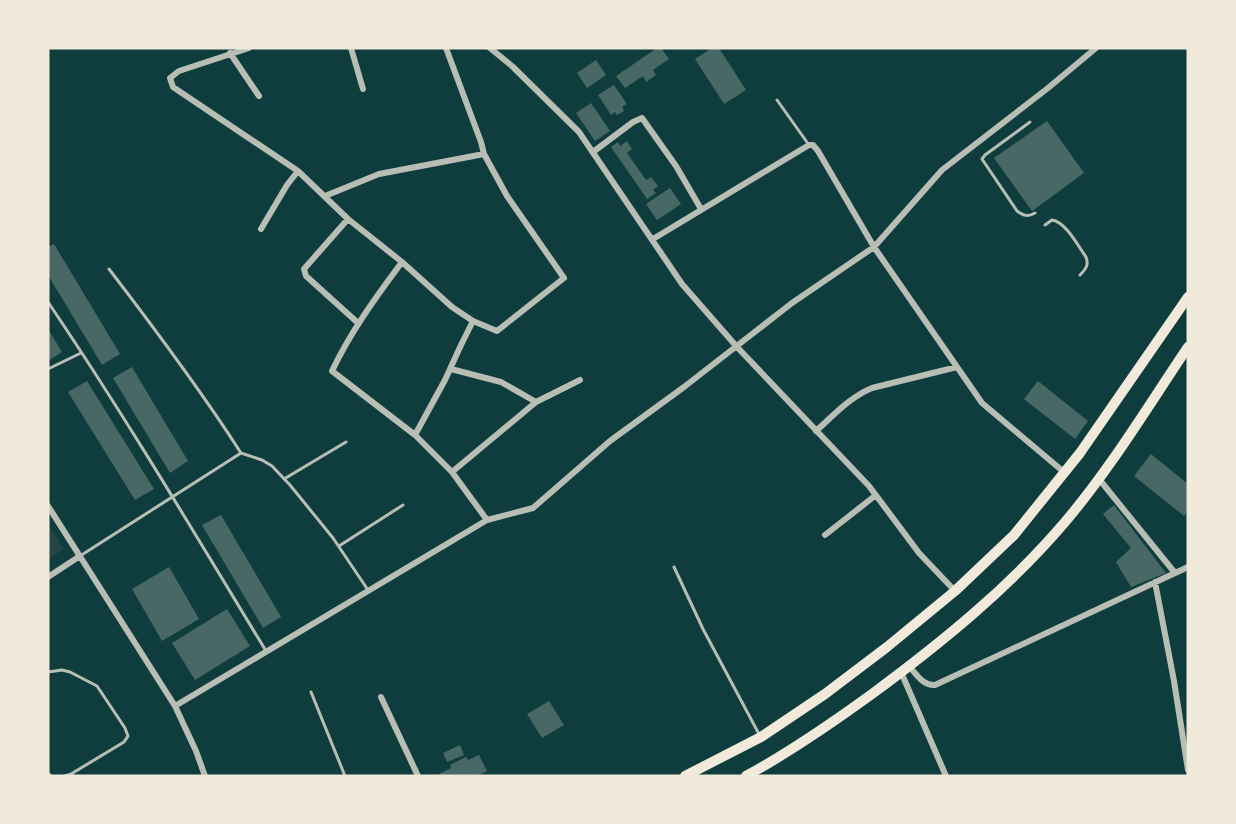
<svg xmlns="http://www.w3.org/2000/svg" width="1236" height="824" font-family="'Sofia Sans Condensed',sans-serif">
  <style>
    .green { fill: #244646 }
    .building { fill: #486865 }
    .lines { fill: none; stroke-linecap: round; stroke-linejoin: round }
    .service { stroke: #b8beb3; stroke-width: 3 }
    .minor { stroke: #b8beb3; stroke-width: 6 }
    .primary { stroke: #f1e9da; stroke-width: 10 }
  </style>
  <rect width="100%" height="100%" fill="#0f3d3e"/>
  <!-- green -->
  <path class="green" d="M48,524L64,549L48,559Z"/>
  <!-- building -->
  <path class="building" d="M657,48H661L669,59L653,70L656,75L646,82L643,76L625,88L616,76Z
    M712,48H719L746,90L724,104L695,59Z
    M596,60L606,75L587,88L577,73Z
    M614,85L627,104L622,107L624,111L617,115L615,112L611,115L598,95Z
    M591,103L610,131L595,141L576,113Z
    M1047,121L1084,173L1032,211L994,158Z
    M627,141L632,149L627,153L646,180L651,177L658,186L653,190L656,193L647,199L611,147L618,142L620,146Z
    M670,188L681,204L657,220L646,204Z
    M54,244L120,354L102,365L48,275V247Z
    M48,329L62,352L48,361Z
    M132,367L188,461L170,473L113,378Z
    M87,381L154,489L135,500L68,392Z
    M1038,381L1088,421L1075,439L1024,399Z
    M1151,454L1188,484V511L1184,516L1134,476Z
    M1114,505L1166,573L1131,587L1116,562L1131,548L1103,514Z
    M221,515L281,617L263,628L202,525Z
    M169,567L199,619L162,641L132,589Z
    M227,609L250,646L195,680L172,643Z
    M549,701L564,725L542,738L527,714Z
    M460,745L464,755L447,762L443,753Z
    M479,755L487,771L477,776H439V774L451,768L450,765L466,757L468,760Z"/>
  <g class="lines">
    <!-- service -->
    <path class="service" d="M777,100L809,145
      M1030,122L985,155L982,159L1017,211C1024,216 1028,217 1035,213
      M1045,225L1052,220C1066,222 1078,246 1086,257C1089,265 1086,269 1080,275
      M109,269C155,329 200,389 241,453L262,460L272,466L290,485L333,538L368,590
      M48,302C125,416 195,534 266,651
      M48,369L81,353
      M284,479L346,442
      M339,546L403,505
      M80,556L241,453
      M674,567L703,629L760,736
      M48,672L62,670L70,672L97,686L125,728L128,736L124,742L71,774
      M311,692L345,776
      M48,773L51,776
      M65,776L71,774L73,776"/>
    <!-- minor -->
    <path class="minor" d="M249,48L179,71L170,78L173,87L298,171L348,219L402,262L452,307L473,321L497,331L564,278L507,196L484,154L481,142L446,48
      M351,48L363,89
      M490,48L512,66L579,132L682,284L737,347L869,486L919,553L955,591
      M230,53L259,96
      M593,152L633,122L642,118L676,166L701,209
      M325,196L379,174L484,154
      M348,219L304,269L306,276L358,323
      M261,229L287,185L298,171
      M653,239L809,145H813L818,151L874,247L982,403L1065,473
      M402,262C376,297 351,331 332,371L415,435L452,472L487,520
      M451,369L501,382L536,402
      M816,431C834,415 850,397 872,388L957,367
      M415,435L445,380L461,345L473,321
      M452,472L536,402L580,380
      M1099,479L1175,573
      M48,506L175,706L196,751L205,776
      M825,535L876,495
      M48,577L80,556
      M1155,582L1174,681L1188,770
      M909,666C917,675 923,686 935,685L1188,567
      M901,672L946,776
      M381,697L418,776
      M175,706L487,520L533,508L610,441L684,387L792,303L874,247L942,170L1048,88L1096,48"/>
    <!-- primary -->
    <path class="primary" d="M685,776L761,737L825,694L887,647L955,591L1014,535L1080,453L1188,297
      M746,776C790,752 832,723 872,694C941,643 1009,588 1065,522C1111,468 1148,406 1188,347"/>
  </g>
  <!-- border -->
  <rect width="1236" height="824" fill="none" stroke="#f1e9da" stroke-width="99"/>
</svg>
